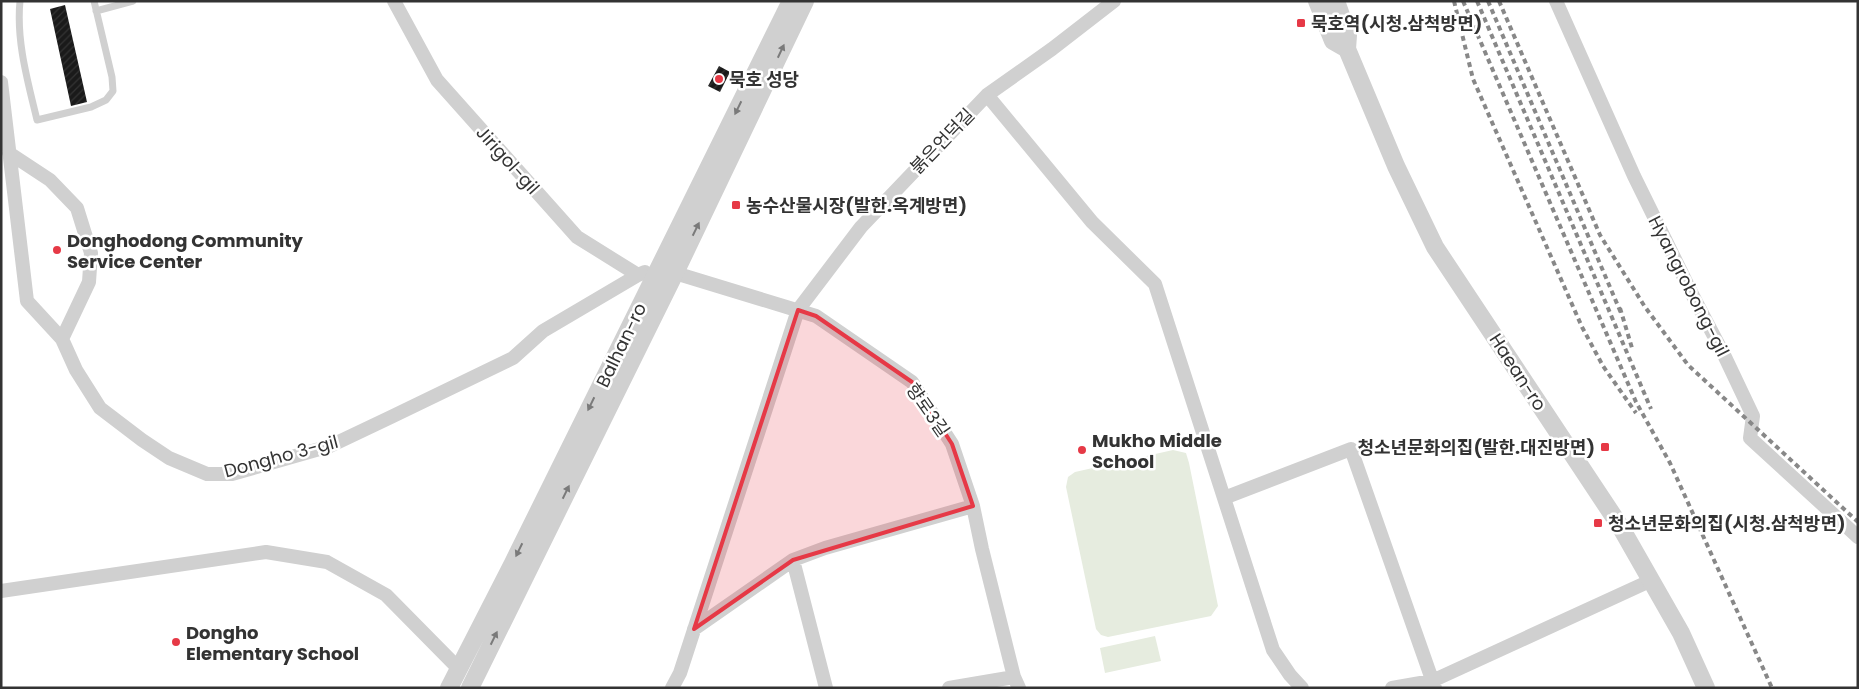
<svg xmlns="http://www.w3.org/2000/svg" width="1859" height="689" font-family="Poppins,'Noto Sans KR',sans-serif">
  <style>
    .park { fill: #e6ecdf }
    .building { fill: url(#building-hatch) }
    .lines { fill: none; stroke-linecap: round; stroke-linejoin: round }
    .service { stroke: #d0d0d0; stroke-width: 7 }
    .minor { stroke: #d0d0d0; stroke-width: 14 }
    .tertiary { stroke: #d0d0d0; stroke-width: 18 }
    .rail { stroke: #888; stroke-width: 4; stroke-dasharray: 5 4; stroke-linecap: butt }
    .oneway { fill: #7a7a7a }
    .marked { fill: #e63946; fill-opacity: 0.2; stroke: #e63946; stroke-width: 4; stroke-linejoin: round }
    .poi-dot { fill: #e63946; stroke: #fff; stroke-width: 2 }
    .labels { text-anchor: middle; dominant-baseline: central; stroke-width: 5; stroke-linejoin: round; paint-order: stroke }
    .poi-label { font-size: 18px; font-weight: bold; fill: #333; stroke: #fff; text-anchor: start }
    .street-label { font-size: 18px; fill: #333; stroke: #fff }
  </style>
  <defs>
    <pattern id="building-hatch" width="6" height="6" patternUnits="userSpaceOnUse" patternTransform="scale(1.25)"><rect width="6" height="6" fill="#1a1a1a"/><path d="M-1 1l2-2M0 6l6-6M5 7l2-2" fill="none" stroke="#333"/></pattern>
  </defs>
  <rect width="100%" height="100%" fill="#fff"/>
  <!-- park -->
  <path class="park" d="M1173,450L1186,453L1189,463L1218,606L1211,616L1108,637L1101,635L1096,629L1066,487L1068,477L1075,472Z
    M1155,636L1161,661L1105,673L1100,648Z"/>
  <!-- building -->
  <path class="building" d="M65,5L87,102L71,106L50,9Z
    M719,66L730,72L720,92L708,86Z"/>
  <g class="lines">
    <!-- service -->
    <path class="service" d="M20,1C16,41 28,82 37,120L91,107L106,100L113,91L112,77L94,1
      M96,11L133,1"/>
    <!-- minor -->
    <path class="minor" d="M394,1L437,80L577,237L638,275L645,272
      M1556,1L1634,176L1694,298L1725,357L1753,416L1750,438L1858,537
      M1,82L27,301L62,339L76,370L100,408L142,440L169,458L207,474H232L330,446L391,417L513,358L543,331L638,275
      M987,95L1092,222L1155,284L1273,650L1290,675L1302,688
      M9,153L50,180L77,208L91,253L89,282L62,339
      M675,273L816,316L912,382L952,444L973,506L982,549L1014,677L1019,688
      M1224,498L1351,449L1435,688
      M793,560L826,688
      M1,591L266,552L327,562L386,595L459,669
      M694,629L793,560L825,548L973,506
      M672,688L680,673L798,310L861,227L987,95L1052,49L1114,1
      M949,688L1014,677
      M1392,688L1432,681L1652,580"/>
    <!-- tertiary -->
    <path class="tertiary" d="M1317,1L1333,41L1347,49
      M1336,1L1348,35L1347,49L1396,166L1435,247L1620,526L1681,633L1706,688
      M449,688L513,563L791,1
      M470,688L675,273L805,1"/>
    <!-- rail -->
    <path class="rail" d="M1454,1L1473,79L1582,327L1603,366L1636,413
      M1463,1L1636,402L1670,463L1772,688
      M1477,1L1651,409
      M1488,1L1621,313
      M1499,1L1600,235L1645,307L1688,365L1858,522
      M1620,308L1632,348"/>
  </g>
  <!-- one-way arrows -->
  <defs><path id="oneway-solid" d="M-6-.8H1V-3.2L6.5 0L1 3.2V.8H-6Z" transform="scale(1.25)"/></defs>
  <g class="oneway">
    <use href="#oneway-solid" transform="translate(781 51) rotate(-65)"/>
    <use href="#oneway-solid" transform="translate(738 108) rotate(116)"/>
    <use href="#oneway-solid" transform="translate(696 229) rotate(-64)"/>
    <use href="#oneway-solid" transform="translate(591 404) rotate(116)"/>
    <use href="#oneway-solid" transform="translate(566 492) rotate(-64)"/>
    <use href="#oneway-solid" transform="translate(519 550) rotate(116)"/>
    <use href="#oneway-solid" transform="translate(494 638) rotate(-64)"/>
  </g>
  <!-- marked area -->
  <path class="marked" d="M798,310L816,316L912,382L952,444L973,506L793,560L694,629Z"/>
  <!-- markers -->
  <g class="poi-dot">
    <rect x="1296" y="18" width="10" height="10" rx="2.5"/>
    <circle cx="719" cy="79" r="5"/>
    <rect x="731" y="200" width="10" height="10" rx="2.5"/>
    <circle cx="57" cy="250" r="5"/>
    <rect x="1600" y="442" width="10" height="10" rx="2.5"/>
    <circle cx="1082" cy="450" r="5"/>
    <rect x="1593" y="518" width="10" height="10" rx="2.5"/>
    <circle cx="176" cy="642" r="5"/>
  </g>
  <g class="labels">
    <!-- poi labels -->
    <g class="poi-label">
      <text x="1311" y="23">묵호역(시청.삼척방면)</text>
      <text x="729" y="79">묵호 성당</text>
      <text x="746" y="205">농수산물시장(발한.옥계방면)</text>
      <text x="67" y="240">Donghodong Community<tspan x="67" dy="21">Service Center</tspan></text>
      <text x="1092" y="440">Mukho Middle<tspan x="1092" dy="21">School</tspan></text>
      <text x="1595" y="447" text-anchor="end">청소년문화의집(발한.대진방면)</text>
      <text x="1608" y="523">청소년문화의집(시청.삼척방면)</text>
      <text x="186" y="632">Dongho<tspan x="186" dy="21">Elementary School</tspan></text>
    </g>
    <!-- street labels -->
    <g class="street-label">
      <text transform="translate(942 141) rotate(-46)">붉은언덕길</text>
      <text transform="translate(508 160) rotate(48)">Jirigol-gil</text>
      <text transform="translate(1689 286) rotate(63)">Hyangrobong-gil</text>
      <text transform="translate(621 345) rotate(-64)">Balhan-ro</text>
      <text transform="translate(1518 372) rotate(57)">Haean-ro</text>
      <text transform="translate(928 410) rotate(55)">향로3길</text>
      <text transform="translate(281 456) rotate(-15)">Dongho 3-gil</text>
    </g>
  </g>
  <!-- border -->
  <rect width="1859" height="689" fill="none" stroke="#333333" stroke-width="5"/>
</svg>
